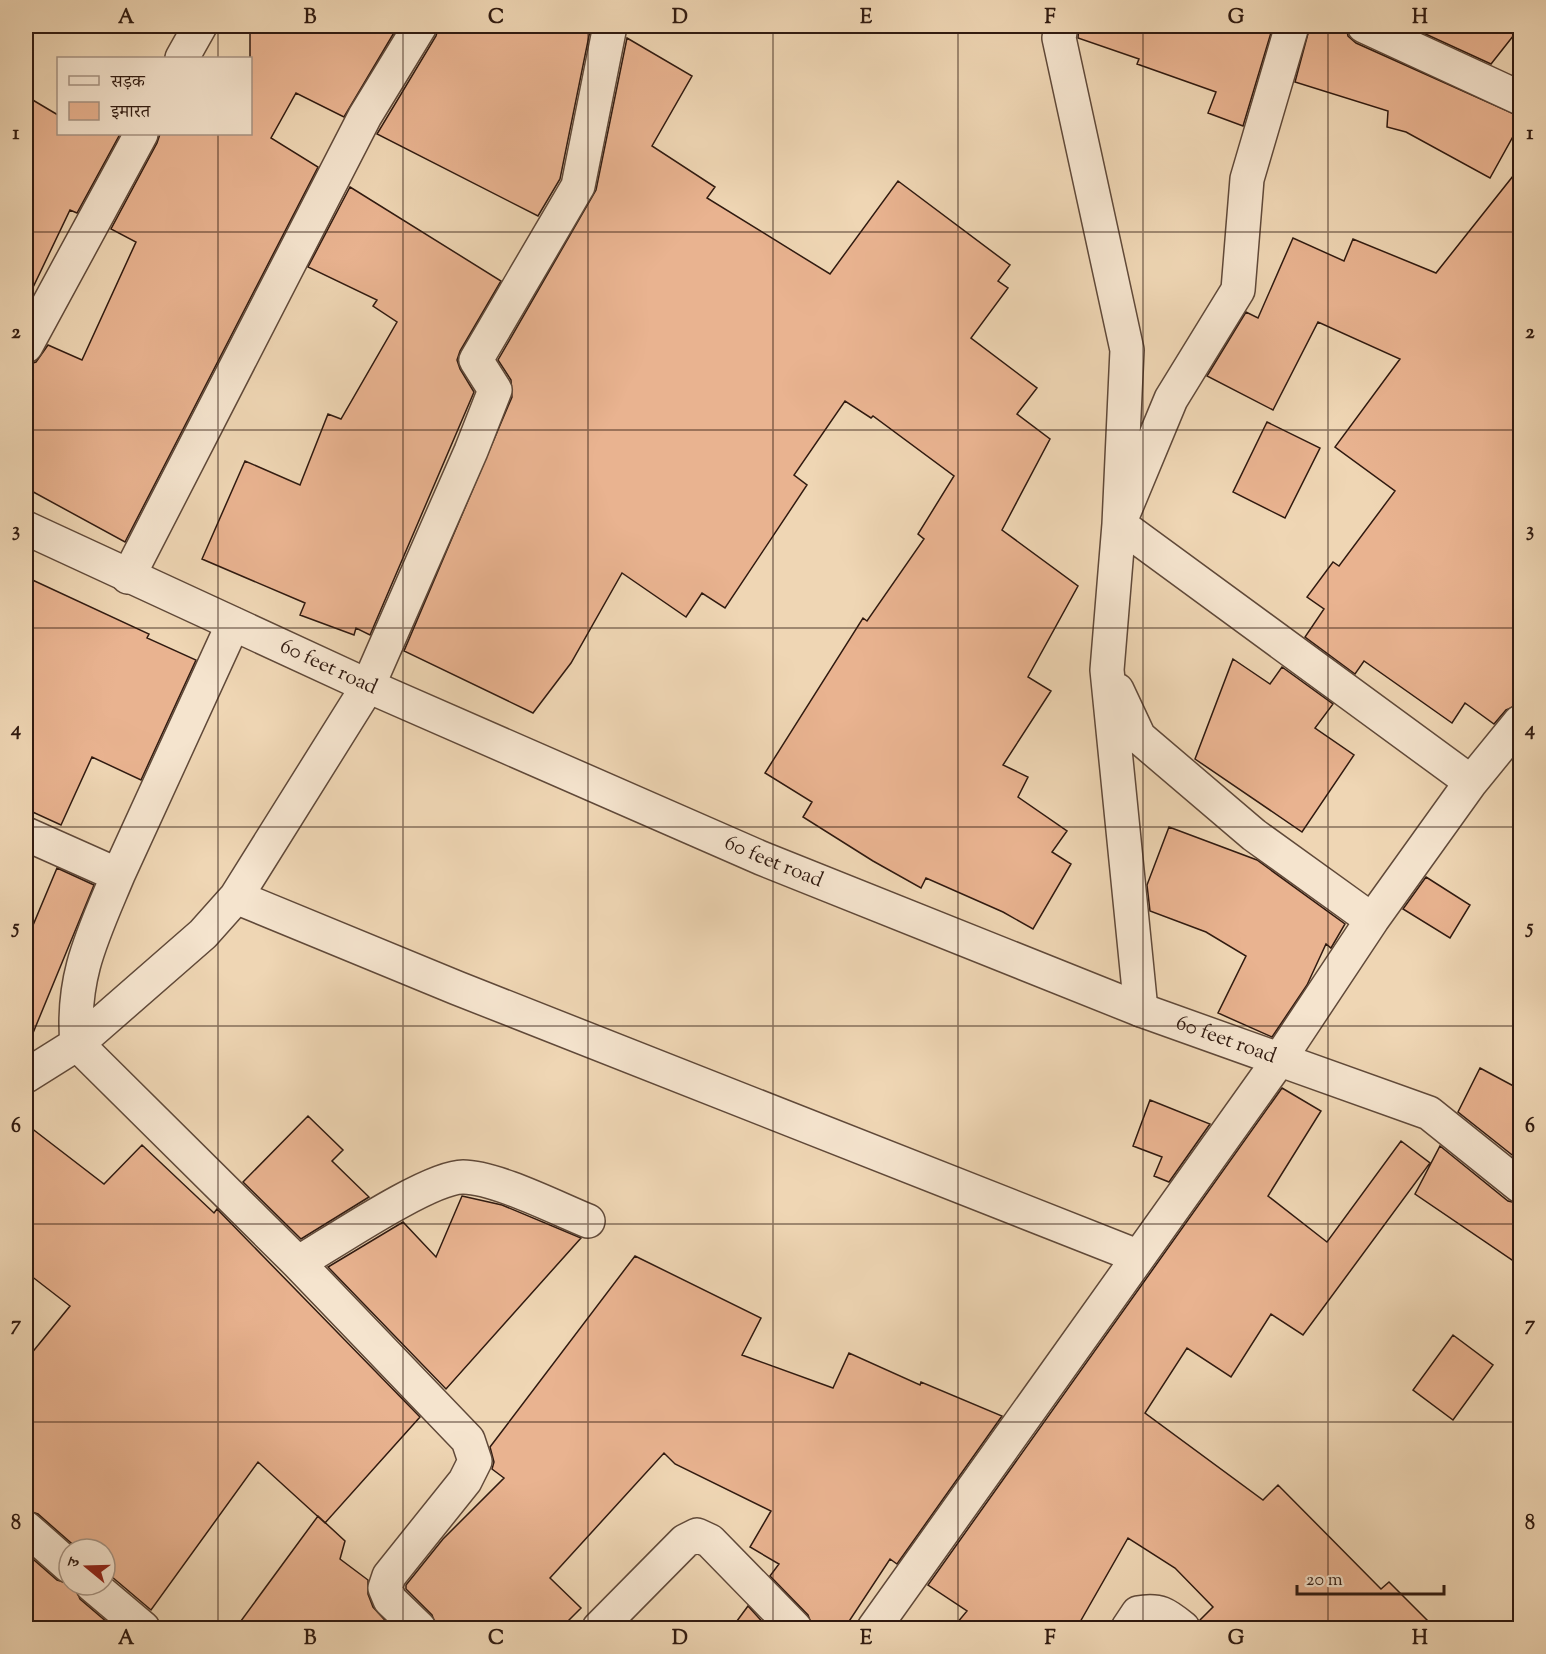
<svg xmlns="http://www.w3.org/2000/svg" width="1546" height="1654" font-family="'Sorts Mill Goudy','Noto Serif Devanagari',serif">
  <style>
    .building { fill: #e9b390; stroke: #301a10; stroke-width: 1.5 }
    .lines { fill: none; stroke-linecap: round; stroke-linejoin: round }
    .minor-casing { stroke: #604939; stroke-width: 36 }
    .tertiary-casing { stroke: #604939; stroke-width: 36 }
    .minor { stroke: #f5e4ce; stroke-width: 33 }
    .tertiary { stroke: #f5e4ce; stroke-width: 33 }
    .grid { fill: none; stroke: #301a10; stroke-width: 1.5; stroke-opacity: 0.55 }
    .labels { text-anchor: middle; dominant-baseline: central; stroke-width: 5; stroke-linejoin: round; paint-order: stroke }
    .street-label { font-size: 21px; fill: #301a10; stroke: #f5e4ce }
    .neatline { fill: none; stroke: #301a10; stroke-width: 2 }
    .grid-label { font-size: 20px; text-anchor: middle; font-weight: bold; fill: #301a10 }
  </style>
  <rect width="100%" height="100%" fill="#efd6b4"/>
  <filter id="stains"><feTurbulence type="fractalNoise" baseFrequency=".00333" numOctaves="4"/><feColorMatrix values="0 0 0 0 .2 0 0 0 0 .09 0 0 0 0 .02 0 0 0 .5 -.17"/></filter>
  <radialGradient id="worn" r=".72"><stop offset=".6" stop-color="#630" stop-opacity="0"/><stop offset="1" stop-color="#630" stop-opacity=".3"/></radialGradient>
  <!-- building -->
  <path class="building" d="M250,26H398L344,117L296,93L271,138L318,167L125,542L26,488V365L36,362L48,345L82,360L136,242L111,229L157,143L160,134H250Z
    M439,26H591L560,179L538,216L377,134L436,36Z
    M1079,26H1273L1243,126L1208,113L1216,92L1137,64L1139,59L1078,38Z
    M1310,26H1346L1348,36L1356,43L1521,117V122L1490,178L1406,132L1387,127L1388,111L1295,82Z
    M1408,26H1521L1491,64Z
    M627,38L692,76L652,146L715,187L707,198L830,274L898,181L1010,265L998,281L1008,288L971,338L1037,388L1017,414L1050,439L1002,530L1078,586L1028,677L1051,691L1003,765L1028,777L1018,797L1067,831L1052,852L1071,864L1033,929L1003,912L926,878L921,888L873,861L803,817L812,802L765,773L863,618L867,621L924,539L918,534L954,476L873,416L871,418L845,401L794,475L807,485L725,608L702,593L686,617L622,573L571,663L533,713L404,651L512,397L511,380L498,360L596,190Z
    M26,96L58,115V134H120L77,213L70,210L26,302Z
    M1521,166V704L1506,710L1494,724L1465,703L1452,723L1364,661L1355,674L1305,637L1324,609L1307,597L1333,562L1339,566L1395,491L1335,447L1400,359L1318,322L1273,410L1207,376L1246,312L1258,318L1293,238L1344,261L1353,239L1436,273Z
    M350,187L501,281L460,351L457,360L460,369L474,392L370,635L356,628L354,635L300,615L305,603L202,559L245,461L300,485L328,414L341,419L397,322L373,306L377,300L308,267Z
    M1267,422L1320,448L1285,518L1233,492Z
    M26,577L149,634L147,638L196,660L141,780L92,757L61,825L26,809Z
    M1233,659L1270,684L1282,667L1333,704L1315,728L1354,755L1302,832L1195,759Z
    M1169,827L1257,860L1345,924L1331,948L1326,944L1307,985L1272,1037L1218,1013L1246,956L1206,932L1150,911L1147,885Z
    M57,868L94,885L26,1050V942Z
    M1426,877L1470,905L1450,938L1403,909Z
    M1480,1068L1521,1090V1162L1458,1112Z
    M1282,1088L1321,1111L1268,1196L1327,1242L1401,1141L1430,1163L1303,1335L1271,1314L1231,1377L1187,1348L1145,1413L1263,1500L1278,1485L1381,1589L1389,1582L1436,1629H1201L1200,1620L1213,1607L1175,1568L1128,1538L1076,1629H952L967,1611L928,1585Z
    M1150,1100L1210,1124L1169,1182L1154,1176L1162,1157L1133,1146Z
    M308,1116L343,1150L332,1161L369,1197L301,1239L243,1182Z
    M26,1124L104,1184L142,1145L214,1213L217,1209L420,1417L325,1523L258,1462L151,1610L105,1571V1549H78L38,1514L26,1510V1360L70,1306L26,1272Z
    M1440,1146L1508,1201L1521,1204V1266L1415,1194Z
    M462,1196L502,1205L581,1238L446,1389L328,1267L403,1222L436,1257Z
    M635,1256L761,1318L742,1355L833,1388L849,1353L920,1385L921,1382L1002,1416L897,1564L890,1559L844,1629H813L808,1615L770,1576L779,1564L750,1547L771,1511L675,1464L664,1453L550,1578L581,1608L560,1629H437L432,1615L406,1589V1585L443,1539L504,1478L492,1469L494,1462L490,1447Z
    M1453,1335L1493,1365L1453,1420L1413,1390Z
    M318,1516L345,1541L340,1559L368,1580V1594L373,1607L393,1629H235Z
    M26,1553L57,1580L74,1585L80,1599L115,1629H26Z
    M748,1606L769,1629H731Z"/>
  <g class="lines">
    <defs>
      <path id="minor" d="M1061,26L1059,38L1127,350L1119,524L1107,670L1141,1010
        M1364,26L1520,98
        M182,58L200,26
        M26,346L141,134
        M128,577L365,116L420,26
        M1117,690L1139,737L1254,835L1372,920
        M1471,782L1520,722
        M26,834L118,875L233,624
        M118,875C93,935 71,977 77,1044L298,1263L468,1440L475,1461L465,1481L389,1576L385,1588L390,1600L419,1628
        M236,897L457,988L1137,1256
        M26,1076L77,1044L203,934L236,897L368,686L471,451L495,390L476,360L578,186L610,26
        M298,1263C332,1243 429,1177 463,1177C495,1177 556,1208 588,1221
        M26,1528L69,1566
        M92,1585L143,1628
        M599,1628L685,1541L697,1535L710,1541L795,1628
        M874,1628L1279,1060L1372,920L1471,782L1119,524L1171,399L1238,290L1247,179L1292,26
        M1128,1628L1138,1613C1159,1609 1166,1614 1183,1628"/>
      <g id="tertiary">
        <path id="s1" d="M26,528L368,686L761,858L1141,1010L1429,1113L1520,1186"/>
      </g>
    </defs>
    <!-- minor casing -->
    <use href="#minor" class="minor-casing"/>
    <!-- tertiary casing -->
    <use href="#tertiary" class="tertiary-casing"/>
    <!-- minor -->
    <use href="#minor" class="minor"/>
    <!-- tertiary -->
    <use href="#tertiary" class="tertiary"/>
  </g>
  <!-- grid -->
  <path class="grid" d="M218,26V58M403,26V1628M588,26V1628M773,26V1628M958,26V1628M1143,26V1628M1328,26V1628M218,134V1628M26,232H1520M26,430H1520M26,628H1520M26,827H1520M26,1026H1520M26,1224H1520M26,1422H1520"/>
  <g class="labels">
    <!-- street labels -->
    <g class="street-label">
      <text stroke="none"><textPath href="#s1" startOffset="333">60 feet road</textPath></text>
      <text stroke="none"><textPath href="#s1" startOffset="819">60 feet road</textPath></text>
      <text stroke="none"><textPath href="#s1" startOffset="1305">60 feet road</textPath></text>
    </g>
  </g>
  <!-- margin -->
  <rect width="1546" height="1654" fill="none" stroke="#efd6b4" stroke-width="66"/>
  <!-- legend -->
  <rect x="57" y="57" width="195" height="78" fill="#f5e4ce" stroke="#a69382" stroke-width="1.5"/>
  <rect x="69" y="76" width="30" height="9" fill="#f5e4ce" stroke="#a69382" stroke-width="1.5"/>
  <text x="111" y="87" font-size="18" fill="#301a10">सड़क</text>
  <rect x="69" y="102" width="30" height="18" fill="#e9b390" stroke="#a69382" stroke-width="1.5"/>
  <text x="111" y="117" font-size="18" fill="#301a10">इमारत</text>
  <!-- north arrow -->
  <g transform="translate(87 1567) rotate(289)"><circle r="28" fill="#f5e4ce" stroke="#a69382" stroke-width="1.5"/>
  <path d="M0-4.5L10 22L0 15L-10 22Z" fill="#8f2418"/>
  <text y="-9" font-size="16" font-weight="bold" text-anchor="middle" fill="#301a10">उ</text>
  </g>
  <!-- scale -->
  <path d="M1297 1585v9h147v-9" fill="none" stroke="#301a10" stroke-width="3"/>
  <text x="1306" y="1585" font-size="18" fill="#301a10" stroke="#f5e4ce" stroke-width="4.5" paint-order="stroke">20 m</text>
  <rect x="33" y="33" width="1480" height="1588" class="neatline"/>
  <g class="grid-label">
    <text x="126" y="23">A</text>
    <text x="310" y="23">B</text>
    <text x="496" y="23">C</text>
    <text x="680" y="23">D</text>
    <text x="866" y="23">E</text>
    <text x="1050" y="23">F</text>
    <text x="1236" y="23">G</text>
    <text x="1420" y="23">H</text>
    <text x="16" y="139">1</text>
    <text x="1530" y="139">1</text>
    <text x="16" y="338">2</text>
    <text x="1530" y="338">2</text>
    <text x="16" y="536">3</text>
    <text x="1530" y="536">3</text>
    <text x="16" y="735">4</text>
    <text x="1530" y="735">4</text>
    <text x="16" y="933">5</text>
    <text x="1530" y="933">5</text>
    <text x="16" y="1132">6</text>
    <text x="1530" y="1132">6</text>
    <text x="16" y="1330">7</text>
    <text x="1530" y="1330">7</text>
    <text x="16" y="1529">8</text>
    <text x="1530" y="1529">8</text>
    <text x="126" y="1644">A</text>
    <text x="310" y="1644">B</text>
    <text x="496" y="1644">C</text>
    <text x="680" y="1644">D</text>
    <text x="866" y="1644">E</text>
    <text x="1050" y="1644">F</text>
    <text x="1236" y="1644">G</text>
    <text x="1420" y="1644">H</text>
  </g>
  <rect width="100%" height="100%" filter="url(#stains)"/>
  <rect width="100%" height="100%" fill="url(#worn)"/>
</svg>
